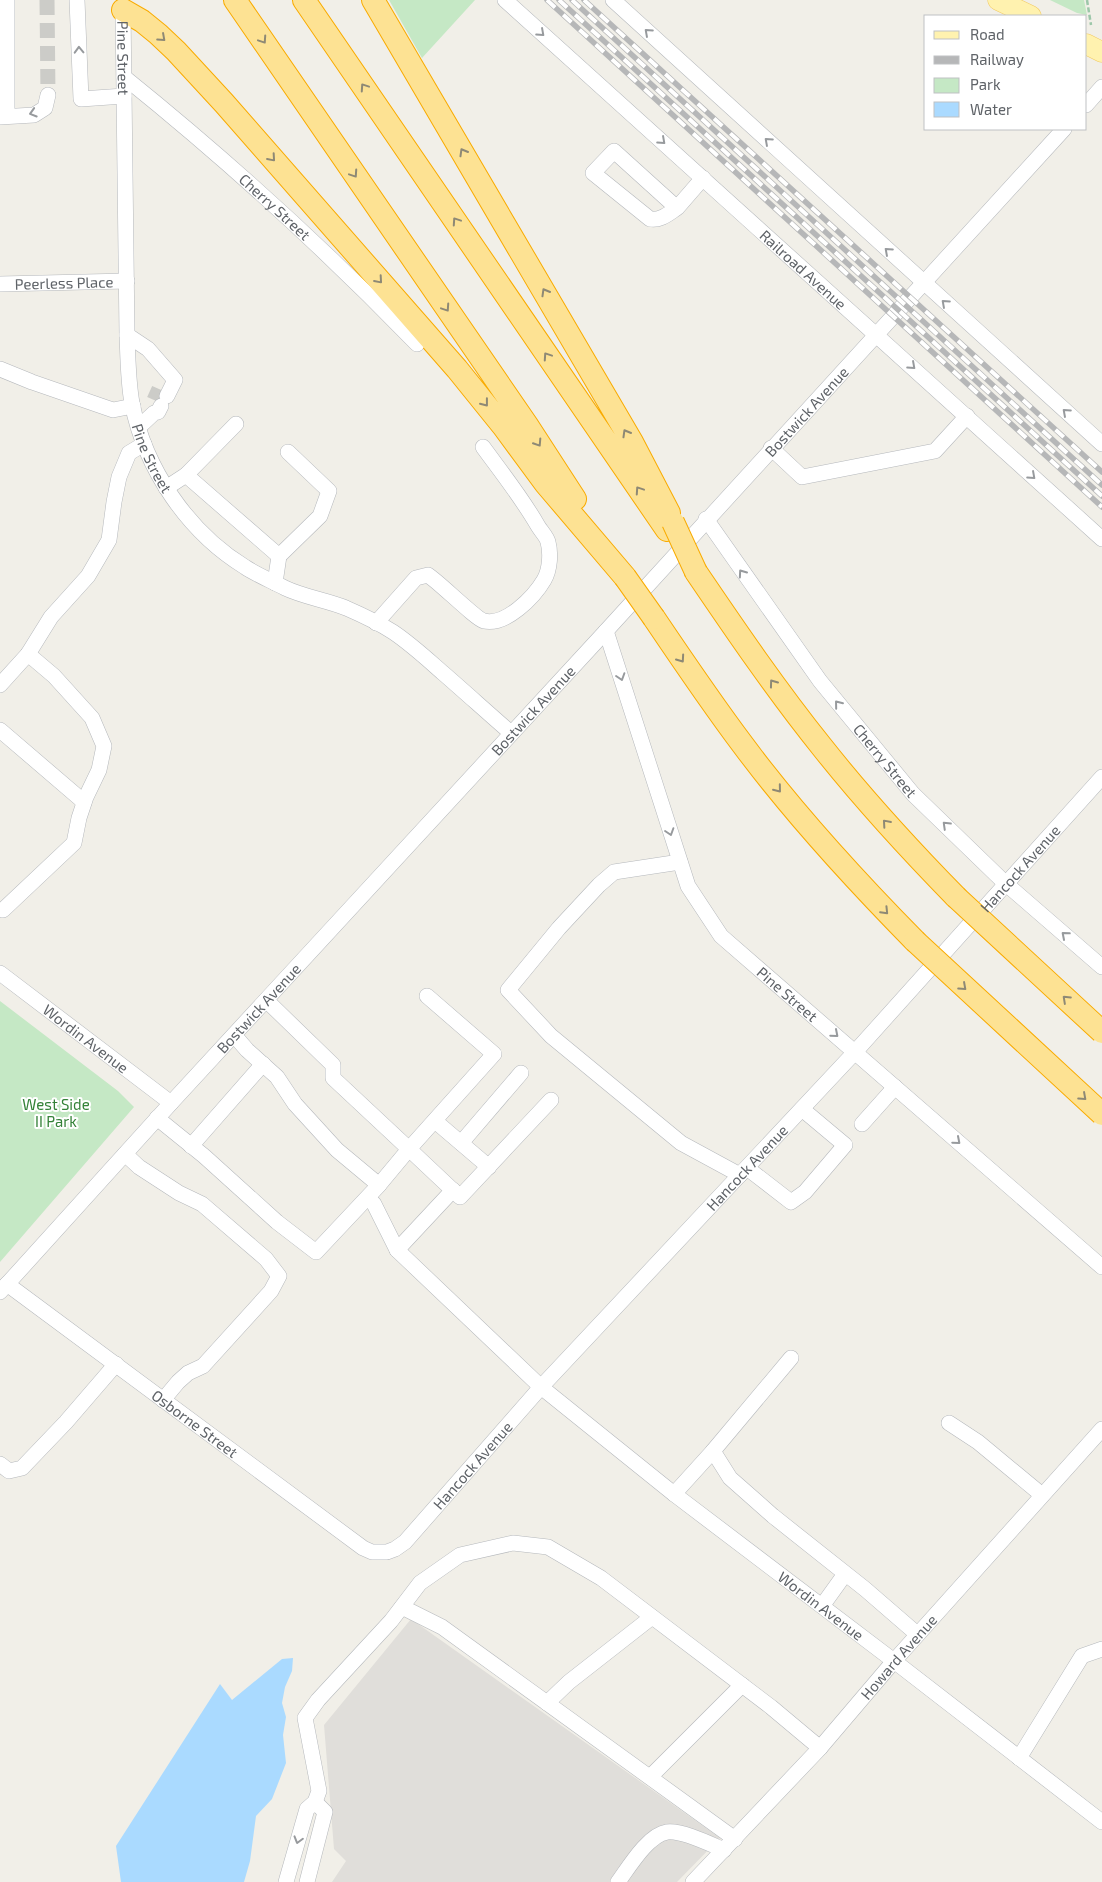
<svg xmlns="http://www.w3.org/2000/svg" width="1102" height="1882" font-family="'Exo 2',sans-serif">
  <style>
    .industrial { fill: #e0deda }
    .green { fill: #c5e8c5 }
    .water { fill: #aadaff }
    .lines { fill: none; stroke-linecap: round; stroke-linejoin: round }
    .minor-tunnel { stroke: #ccccc8; stroke-width: 15; stroke-dasharray: 15 8; stroke-linecap: butt }
    .minor-casing { stroke: #b5b8bc; stroke-width: 16 }
    .major-casing { stroke: #f2c960; stroke-width: 21 }
    .highway-casing { stroke: #f9ab00; stroke-width: 24 }
    .path { stroke: #9cc7a9; stroke-width: 2.5; stroke-dasharray: 5 2.5; stroke-linecap: butt }
    .minor { stroke: #fff; stroke-width: 15 }
    .major { stroke: #fff2af; stroke-width: 20 }
    .highway { stroke: #fde293; stroke-width: 22 }
    .rail-casing { stroke: #b6b7b8; stroke-width: 5.5 }
    .rail { stroke: #fff; stroke-width: 4; stroke-dasharray: 11; stroke-linecap: butt }
    .highway-bridge-casing { stroke: #f9ab00; stroke-width: 24; stroke-linecap: butt }
    .highway-bridge { stroke: #fde293; stroke-width: 22 }
    .oneway { stroke: #979a9d }
    .oneway2 { stroke: #8e8975 }
    .labels { text-anchor: middle; dominant-baseline: central; stroke-width: 4; stroke-linejoin: round; paint-order: stroke }
    .street-label { font-size: 15px; fill: #5f6368; stroke: #fff }
    .park-label { font-size: 15px; fill: #348238; stroke: #fff }
  </style>
  <rect width="100%" height="100%" fill="#f1efe8"/>
  <!-- industrial -->
  <path class="industrial" d="M411,1619L720,1838L677,1882H332L346,1861L334,1849L324,1725Z"/>
  <!-- green -->
  <path class="green" d="M389,0H475L422,58Z
    M1050,0H1084L1087,15L1077,13Z
    M0,1001L118,1091L134,1107L0,1262Z"/>
  <!-- water -->
  <path class="water" d="M293,1658L292,1671L285,1687L282,1703L286,1717L283,1735L286,1763L272,1799L256,1816L250,1861L244,1882H121L116,1846L220,1684L232,1700L282,1659Z"/>
  <g class="lines">
    <!-- minor-tunnel -->
    <path class="minor-tunnel" d="M47,0L48,95
      M154,400L159,389"/>
    <defs>
      <g id="minor">
        <path d="M7,0V116"/>
        <path d="M77,0L81,99L124,96"/>
        <path id="s1" d="M505,0L1102,539"/>
        <path d="M613,0L1102,444"/>
        <path id="s2" d="M123,10L127,335C128,358 128,381 132,403C145,469 188,532 245,567C257,575 272,581 285,588C304,597 326,600 346,608C362,615 379,623 393,632C411,644 427,659 443,673C466,693 488,713 511,733"/>
        <path id="s3" d="M124,77C227,160 325,249 417,344"/>
        <path d="M1086,105L1102,87"/>
        <path d="M0,117L34,115L45,108L48,95"/>
        <path d="M677,208C669,213 661,221 650,219L593,173L614,151L677,208L703,178"/>
        <path id="s4" d="M0,284L127,281"/>
        <path d="M127,335L148,349L175,380L167,396"/>
        <path d="M0,369L32,382L113,410L133,406"/>
        <path d="M139,427L154,413L158,412L161,406"/>
        <path d="M771,448L802,477L935,451L967,416"/>
        <path d="M186,475L236,424"/>
        <path d="M166,488L186,475L279,556L275,583"/>
        <path id="s5" d="M706,519L820,681L913,794L1005,883L1102,967"/>
        <path d="M279,556L320,516L329,491L288,452"/>
        <path d="M376,623L416,578L428,575C440,583 476,619 484,621C506,626 534,597 544,580C550,570 551,553 548,542C547,537 541,531 538,526C522,498 502,473 483,447"/>
        <path id="s6" d="M606,631L688,886L721,936L1102,1267"/>
        <path d="M0,685L28,654L51,617L88,576L109,540L114,502L119,477L129,453L144,444"/>
        <path d="M0,730L84,802"/>
        <path d="M680,862L614,872L599,885L559,928L508,990L551,1036L681,1143L740,1175"/>
        <path d="M3,910L74,843L79,818L86,797L99,770L104,746L92,718L54,676L28,654"/>
        <path id="s7" d="M0,973L171,1103"/>
        <path d="M427,996L494,1054L409,1149L460,1197L551,1100"/>
        <path d="M266,1000L333,1065V1078L409,1149L379,1185"/>
        <path d="M157,1118L204,1156L277,1222L316,1252L379,1185L337,1150L295,1104L277,1077L247,1050L234,1035"/>
        <path d="M435,1121L489,1167"/>
        <path d="M862,1124L895,1087"/>
        <path d="M461,1143L521,1073"/>
        <path d="M191,1146L263,1064"/>
        <path d="M125,1154L139,1167L179,1193L202,1204L266,1259L279,1276L271,1291L203,1366L188,1373L178,1382L163,1400"/>
        <path d="M747,1168L791,1202L805,1192L845,1145L802,1109"/>
        <path id="s8" d="M368,1198L374,1204L397,1250L541,1387L674,1494L894,1661L1102,1822"/>
        <path d="M397,1250L453,1190"/>
        <path id="s9" d="M7,1284L363,1548L372,1552H387L395,1549L405,1542L541,1387L855,1052L1102,777"/>
        <path id="s10" d="M0,1292L171,1103L606,631L1064,129"/>
        <path d="M791,1358L713,1451L730,1478L773,1516L865,1589L917,1634"/>
        <path d="M949,1423L978,1442L1042,1495"/>
        <path d="M0,1464L9,1471L22,1468L66,1422L116,1364"/>
        <path d="M674,1494L713,1451"/>
        <path d="M822,1606L845,1574"/>
        <path d="M402,1607L442,1627L735,1839"/>
        <path d="M547,1703L569,1682L652,1617"/>
        <path d="M1019,1758L1082,1656L1102,1649"/>
        <path d="M650,1777L742,1685"/>
        <path d="M286,1882L307,1809L315,1802L319,1791L305,1718L318,1700L391,1621L420,1583L460,1555L513,1543L548,1547L601,1578L771,1707L820,1748"/>
        <path d="M307,1882L325,1812L315,1802"/>
        <path d="M618,1882C629,1867 648,1835 667,1832C682,1830 710,1844 724,1850"/>
        <path id="s11" d="M693,1882L820,1748L894,1661L1102,1429"/>
      </g>
      <path id="major" d="M998,0L1031,16
        M1086,44L1102,52"/>
      <path id="highway" d="M235,0L527,425L575,499
        M304,0L667,530
        M373,0L632,442L669,513
        M123,10L142,21L158,34L176,51L224,103L457,369L503,426L545,483L625,577
        M696,572C736,631 777,691 822,747C864,800 909,849 956,897
        M654,618C683,661 712,704 743,745C795,815 854,879 915,941"/>
    </defs>
    <!-- minor casing -->
    <use href="#minor" class="minor-casing"/>
    <!-- major casing -->
    <use href="#major" class="major-casing"/>
    <!-- highway casing -->
    <use href="#highway" class="highway-casing"/>
    <!-- path -->
    <path class="path" d="M1087,0L1091,25"/>
    <!-- minor -->
    <use href="#minor" class="minor"/>
    <!-- major -->
    <use href="#major" class="major"/>
    <!-- highway -->
    <use href="#highway" class="highway"/>
    <defs>
      <path id="rail" d="M547,0L1102,507
        M559,0L1102,496
        M572,0L1102,485
        M584,0L1102,472"/>
    </defs>
    <!-- rail casing -->
    <use href="#rail" class="rail-casing"/>
    <!-- rail -->
    <use href="#rail" class="rail"/>
    <defs>
      <path id="highway-bridge" d="M673,522L696,572
        M625,577L654,618
        M956,897L1102,1032
        M915,941L1102,1114"/>
    </defs>
    <!-- highway-bridge casing -->
    <use href="#highway-bridge" class="highway-bridge-casing"/>
    <!-- highway-bridge -->
    <use href="#highway-bridge" class="highway-bridge"/>
  </g>
  <!-- one-way arrows -->
  <defs><path id="oneway-chevron" d="M-2-3.5L2.5 0L-2 3.5" fill="none" stroke-width="1.6" stroke-linecap="round" stroke-linejoin="round" transform="scale(1.25)"/></defs>
  <g class="oneway">
    <use href="#oneway-chevron" transform="translate(648 32) rotate(-138)"/>
    <use href="#oneway-chevron" transform="translate(541 33) rotate(42)"/>
    <use href="#oneway-chevron" transform="translate(79 50) rotate(-92)"/>
    <use href="#oneway-chevron" transform="translate(33 113) rotate(163)"/>
    <use href="#oneway-chevron" transform="translate(662 141) rotate(42)"/>
    <use href="#oneway-chevron" transform="translate(768 141) rotate(-138)"/>
    <use href="#oneway-chevron" transform="translate(888 251) rotate(-138)"/>
    <use href="#oneway-chevron" transform="translate(945 303) rotate(-138)"/>
    <use href="#oneway-chevron" transform="translate(912 366) rotate(42)"/>
    <use href="#oneway-chevron" transform="translate(1066 412) rotate(-138)"/>
    <use href="#oneway-chevron" transform="translate(1032 476) rotate(42)"/>
    <use href="#oneway-chevron" transform="translate(742 573) rotate(-125)"/>
    <use href="#oneway-chevron" transform="translate(621 677) rotate(72)"/>
    <use href="#oneway-chevron" transform="translate(838 704) rotate(-129)"/>
    <use href="#oneway-chevron" transform="translate(946 825) rotate(-136)"/>
    <use href="#oneway-chevron" transform="translate(670 832) rotate(72)"/>
    <use href="#oneway-chevron" transform="translate(1065 935) rotate(-139)"/>
    <use href="#oneway-chevron" transform="translate(835 1034) rotate(41)"/>
    <use href="#oneway-chevron" transform="translate(957 1141) rotate(41)"/>
    <use href="#oneway-chevron" transform="translate(298 1840) rotate(106)"/>
  </g>
  <g class="oneway2">
    <use href="#oneway-chevron" transform="translate(162 38) rotate(42)"/>
    <use href="#oneway-chevron" transform="translate(263 40) rotate(56)"/>
    <use href="#oneway-chevron" transform="translate(364 87) rotate(-124)"/>
    <use href="#oneway-chevron" transform="translate(463 152) rotate(-120)"/>
    <use href="#oneway-chevron" transform="translate(272 158) rotate(49)"/>
    <use href="#oneway-chevron" transform="translate(354 174) rotate(56)"/>
    <use href="#oneway-chevron" transform="translate(456 221) rotate(-124)"/>
    <use href="#oneway-chevron" transform="translate(379 280) rotate(49)"/>
    <use href="#oneway-chevron" transform="translate(545 292) rotate(-120)"/>
    <use href="#oneway-chevron" transform="translate(446 308) rotate(56)"/>
    <use href="#oneway-chevron" transform="translate(547 356) rotate(-124)"/>
    <use href="#oneway-chevron" transform="translate(485 403) rotate(52)"/>
    <use href="#oneway-chevron" transform="translate(626 433) rotate(-120)"/>
    <use href="#oneway-chevron" transform="translate(538 443) rotate(57)"/>
    <use href="#oneway-chevron" transform="translate(639 490) rotate(-124)"/>
    <use href="#oneway-chevron" transform="translate(681 659) rotate(55)"/>
    <use href="#oneway-chevron" transform="translate(773 683) rotate(-126)"/>
    <use href="#oneway-chevron" transform="translate(778 789) rotate(51)"/>
    <use href="#oneway-chevron" transform="translate(886 823) rotate(-131)"/>
    <use href="#oneway-chevron" transform="translate(885 911) rotate(46)"/>
    <use href="#oneway-chevron" transform="translate(963 987) rotate(42)"/>
    <use href="#oneway-chevron" transform="translate(1066 999) rotate(-137)"/>
    <use href="#oneway-chevron" transform="translate(1083 1097) rotate(42)"/>
  </g>
  <g class="labels">
    <!-- street labels -->
    <g class="street-label">
      <text stroke="none"><textPath href="#s2" startOffset="48">Pine Street</textPath></text>
      <text stroke="none"><textPath href="#s3" startOffset="199">Cherry Street</textPath></text>
      <text stroke="none"><textPath href="#s1" startOffset="402">Railroad Avenue</textPath></text>
      <text stroke="none"><textPath href="#s4" startOffset="64">Peerless Place</textPath></text>
      <text stroke="none"><textPath href="#s10" startOffset="1194">Bostwick Avenue</textPath></text>
      <text stroke="none"><textPath href="#s2" startOffset="452">Pine Street</textPath></text>
      <text stroke="none"><textPath href="#s10" startOffset="789">Bostwick Avenue</textPath></text>
      <text stroke="none"><textPath href="#s5" startOffset="301">Cherry Street</textPath></text>
      <text stroke="none"><textPath href="#s9" startOffset="1401">Hancock Avenue</textPath></text>
      <text stroke="none"><textPath href="#s6" startOffset="416">Pine Street</textPath></text>
      <text stroke="none"><textPath href="#s10" startOffset="384">Bostwick Avenue</textPath></text>
      <text stroke="none"><textPath href="#s7" startOffset="108">Wordin Avenue</textPath></text>
      <text stroke="none"><textPath href="#s9" startOffset="996">Hancock Avenue</textPath></text>
      <text stroke="none"><textPath href="#s9" startOffset="234">Osborne Street</textPath></text>
      <text stroke="none"><textPath href="#s9" startOffset="591">Hancock Avenue</textPath></text>
      <text stroke="none"><textPath href="#s8" startOffset="614">Wordin Avenue</textPath></text>
      <text stroke="none"><textPath href="#s11" startOffset="305">Howard Avenue</textPath></text>
    </g>
    <!-- park labels -->
    <g class="park-label">
      <text x="56" y="1104">West Side<tspan x="56" dy="17">II Park</tspan></text>
    </g>
  </g>
  <!-- legend -->
  <rect x="924" y="15" width="162" height="115" fill="#ffffff" stroke="#bfc1c3"/>
  <rect x="934" y="31" width="25" height="8" fill="#fff2af" stroke="#bfc1c3"/>
  <text x="970" y="40" font-size="15" fill="#5f6368">Road</text>
  <rect x="934" y="56" width="25" height="8" fill="#b6b7b8" stroke="#bfc1c3"/>
  <text x="970" y="65" font-size="15" fill="#5f6368">Railway</text>
  <rect x="934" y="78" width="25" height="15" fill="#c5e8c5" stroke="#bfc1c3"/>
  <text x="970" y="90" font-size="15" fill="#5f6368">Park</text>
  <rect x="934" y="102" width="25" height="15" fill="#aadaff" stroke="#bfc1c3"/>
  <text x="970" y="115" font-size="15" fill="#5f6368">Water</text>
</svg>
